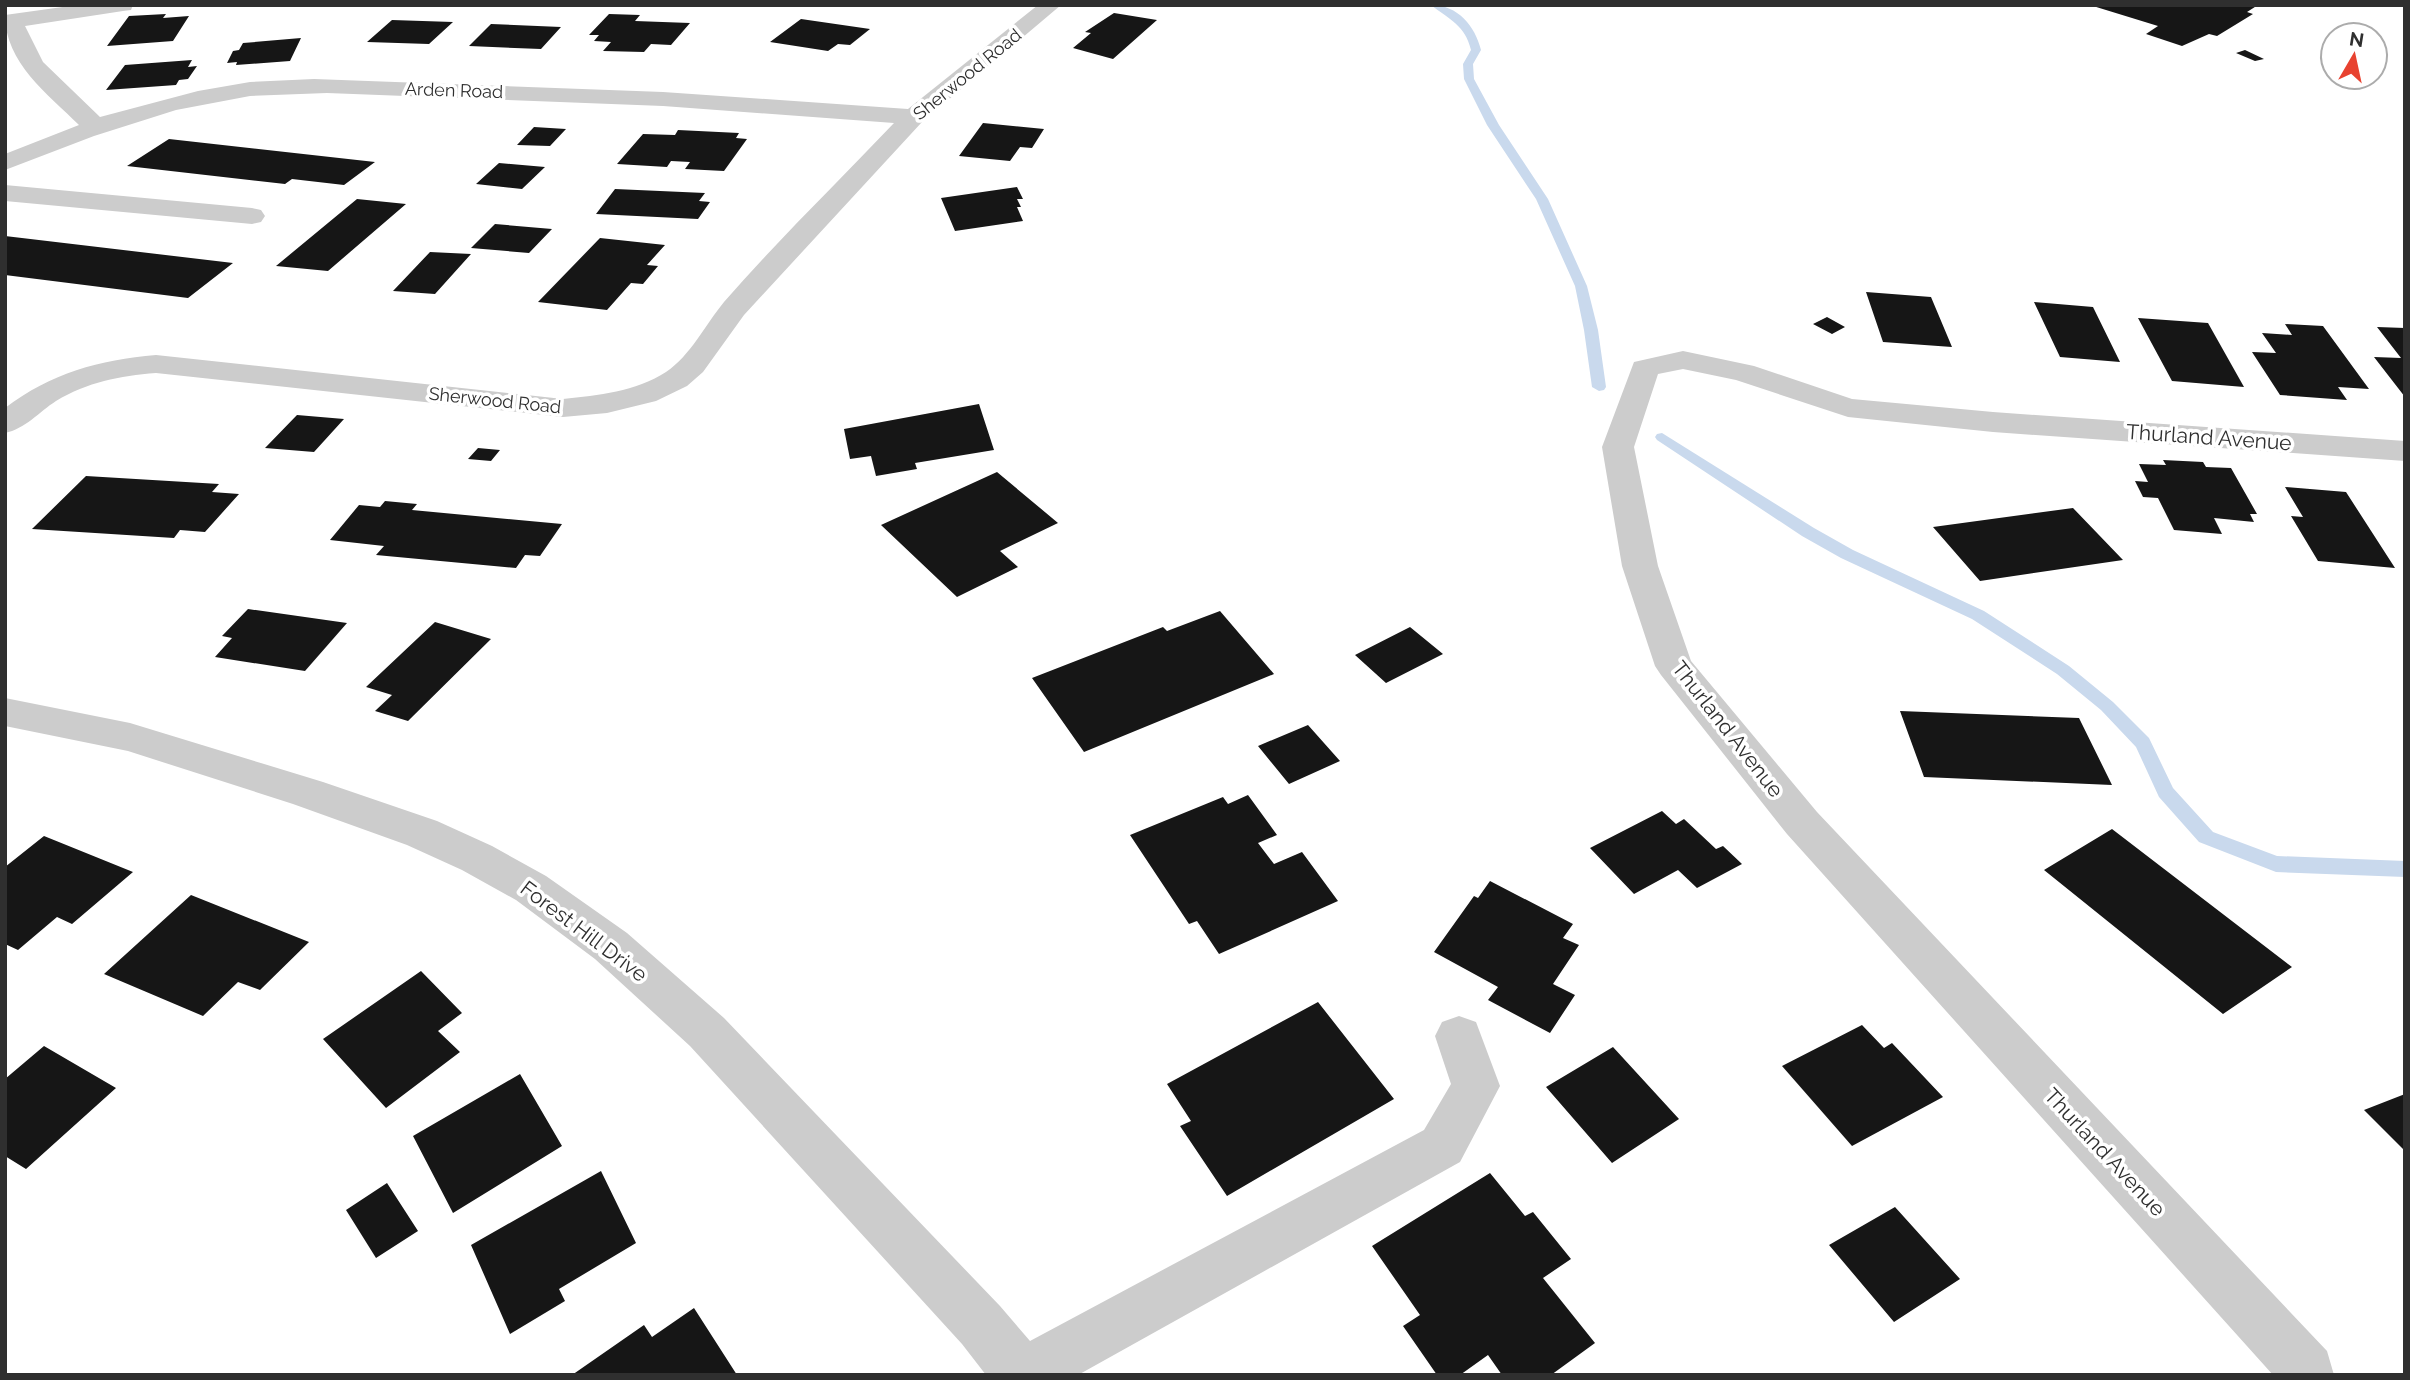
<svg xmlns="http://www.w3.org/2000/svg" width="2410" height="1380" font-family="Raleway,sans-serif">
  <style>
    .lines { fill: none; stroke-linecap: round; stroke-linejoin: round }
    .stream { fill: #c9d9ed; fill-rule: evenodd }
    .building { fill: #161616 }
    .minor { fill: #ccc; fill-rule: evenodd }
    .labels { text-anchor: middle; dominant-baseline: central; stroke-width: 7; stroke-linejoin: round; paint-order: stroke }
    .far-street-label { font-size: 18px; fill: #2f2f2f; stroke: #fff }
    .street-label { font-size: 21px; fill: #2f2f2f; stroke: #fff }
  </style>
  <rect width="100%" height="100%" fill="#fff"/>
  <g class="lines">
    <!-- stream -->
    <path class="stream" d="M1431,5C1458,5 1475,26 1481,50L1473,64L1474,79L1499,125L1548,199L1587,286L1598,330L1606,387L1604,390L1599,391L1592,387L1584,330L1575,286L1536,199L1487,125L1464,79L1463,64L1471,50C1465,25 1450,20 1431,5Z
      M1662,433L1814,528L1853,550L1984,611L2069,666L2113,702L2149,738L2173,788L2213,832L2277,856L2405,861V877L2276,872L2199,842L2159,797L2136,747L2101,710L2057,674L1972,619L1841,558L1802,536L1657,440L1655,437L1657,434Z"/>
  </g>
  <!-- building -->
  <path class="building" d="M2258,5L2247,12L2253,14L2217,36L2209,34L2182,46L2146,34L2158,26L2093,6Z
    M1114,13L1157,20L1113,59L1073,48L1091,33L1085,32Z
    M166,14L163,18L189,16L173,41L107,46L129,16Z
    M609,14L640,15L635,21L690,23L671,45L651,44L644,52L603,51L611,42L594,41L599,35H589Z
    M801,19L870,29L850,45L838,44L828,51L770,42Z
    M392,20L453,22L429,44L367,42Z
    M491,24L561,27L541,49L469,46Z
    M301,38L290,61L236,65L237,62L227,63L233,51L239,50L243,43Z
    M2245,50L2264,59L2255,61L2236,53Z
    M192,60L188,67L197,66L188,79L179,80L176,85L106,90L125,65Z
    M983,123L1044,129L1032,148L1020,147L1010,161L959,156Z
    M534,127L566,129L550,146L517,145Z
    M678,130L739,133L736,138L747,139L724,171L685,169L690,162L671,161L667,167L617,164L643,134L675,135Z
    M169,139L375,162L344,185L292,179L285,184L127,166Z
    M499,163L545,167L522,189L476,184Z
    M1017,187L1023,199H1017L1021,207H1017L1023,221L955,231L941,198Z
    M615,189L705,193L699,201L710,202L698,219L596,214Z
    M357,199L406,204L328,271L276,266Z
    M495,224L552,229L529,253L471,248Z
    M5,236L233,263L188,298L5,275Z
    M600,238L665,245L647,265L658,266L643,284L631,283L607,310L538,302Z
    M430,252L471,254L435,294L393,291Z
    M1866,292L1931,297L1952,347L1883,342Z
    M2034,302L2093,307L2120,362L2060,357Z
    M1827,317L1845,327L1832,334L1813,324Z
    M2138,318L2208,323L2244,387L2172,381Z
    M2285,324L2323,326L2369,389L2338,387L2347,400L2280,395L2252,352L2276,353L2262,333L2292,335Z
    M2377,327L2405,328V397L2374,357L2401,358Z
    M979,404L994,450L915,463L917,469L876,476L871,456L850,459L844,429Z
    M297,415L344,419L314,452L265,448Z
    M478,448L500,450L491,461L468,459Z
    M2163,460L2203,462L2206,467L2231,468L2257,514H2250L2254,522L2214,518L2222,534L2174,530L2158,498L2143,497L2135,481L2148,482L2139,464L2166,465Z
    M997,472L1058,523L1000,551L1018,567L957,597L881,525Z
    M86,476L219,484L212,492L239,494L205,532L180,530L174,538L32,529Z
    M2285,487L2346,492L2395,568L2318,561L2291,516L2303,517Z
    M385,501L417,504L412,510L562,524L540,556L525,555L516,568L376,555L384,546L330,540L359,505L380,507Z
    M2073,508L2123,560L1980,581L1933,527Z
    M248,609L347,623L305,671L215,657L232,638L222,636Z
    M1220,611L1274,674L1084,752L1032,678L1163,627L1167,631Z
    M435,622L491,639L408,721L375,711L392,695L366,687Z
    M1410,627L1443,654L1386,683L1355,655Z
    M1900,711L2079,718L2112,785L1924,777Z
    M1308,725L1340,761L1289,784L1258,746Z
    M1248,795L1277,835L1258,843L1274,864L1302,852L1338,901L1219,954L1197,921L1189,924L1130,835L1223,797L1228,804Z
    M1662,811L1676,824L1684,819L1716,849L1723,846L1742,864L1697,888L1678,870L1634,894L1590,848Z
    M2112,829L2292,967L2223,1014L2044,870Z
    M44,836L133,872L72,924L57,917L18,950L5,944V867Z
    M1490,881L1573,924L1563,938L1579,945L1553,984L1575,995L1550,1033L1488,1000L1498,987L1434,952L1474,896L1478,898Z
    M191,895L309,942L260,990L238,982L203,1016L104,974Z
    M421,971L462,1013L438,1031L460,1052L386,1108L323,1039Z
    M1318,1002L1394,1099L1227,1196L1180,1126L1191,1121L1167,1084Z
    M1862,1025L1884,1048L1892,1043L1943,1097L1852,1146L1782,1066Z
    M44,1046L116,1088L26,1169L5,1156V1079Z
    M1613,1047L1679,1119L1612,1163L1546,1087Z
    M520,1074L562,1146L453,1213L413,1136Z
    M2405,1094V1151L2364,1110Z
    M601,1171L636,1243L559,1289L565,1301L510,1334L471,1245Z
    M1490,1173L1525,1216L1533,1212L1571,1259L1543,1278L1595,1343L1551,1375H1502L1488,1355L1460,1375H1437L1403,1326L1420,1315L1372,1246Z
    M387,1183L418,1231L376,1258L346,1210Z
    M1895,1207L1960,1279L1894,1322L1829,1245Z
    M694,1308L737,1375H572L644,1325L652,1337Z"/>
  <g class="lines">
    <!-- minor -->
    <path class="minor" d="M77,5H133L131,10L123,11L25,26L43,62L100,117L198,91L250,82L314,79L663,92L908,109L1038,5H1061L922,122L744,315L703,372L687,386L656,401L607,413L563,417L156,373C119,376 88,382 56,401C39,412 25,429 5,433V408C51,373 99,360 156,355L563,399C599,395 635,392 666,372C691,355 705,325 724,302C778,240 838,182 894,123L663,106L327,93L250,96L176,110L94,136L5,170V154L79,125C48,94 5,63 5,15Z
      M5,185L252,208L261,210L265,216L261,222L252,224L5,201Z
      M1683,351L1754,366L1852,399L1993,412L2405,441V461L1993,432L1848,417L1736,380L1683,369L1658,374L1634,447L1658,566L1691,661L1817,812L2327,1351L2334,1375H2273L1787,834L1661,675L1655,666L1622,566L1602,447L1634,362Z
      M5,698L130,723L323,782L437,821L492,846L546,876L627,933L724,1018L1000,1306L1030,1341L1424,1130L1451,1084L1435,1036L1442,1022L1459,1016L1476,1022L1500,1086L1460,1162L1078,1375H986L962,1344L690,1046L595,959L516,900L462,870L407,845L293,804L128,751L5,726Z"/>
  </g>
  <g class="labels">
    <!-- far-street labels -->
    <g class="far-street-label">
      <text transform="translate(967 74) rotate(-39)">Sherwood Road</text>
      <text transform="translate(454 90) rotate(2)">Arden Road</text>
      <text transform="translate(495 400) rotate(6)">Sherwood Road</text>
    </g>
    <!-- street labels -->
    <g class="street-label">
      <text transform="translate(2209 437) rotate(4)">Thurland Avenue</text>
      <text transform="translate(1728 729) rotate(52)">Thurland Avenue</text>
      <text transform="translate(584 931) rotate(37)">Forest Hill Drive</text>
      <text transform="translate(2105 1152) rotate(47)">Thurland Avenue</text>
    </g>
  </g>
  <!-- border -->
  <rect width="2410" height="1380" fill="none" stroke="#2f2f2f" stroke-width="14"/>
  <!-- north arrow -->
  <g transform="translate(2354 56) rotate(9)"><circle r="33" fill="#ffffff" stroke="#acacac" stroke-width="2"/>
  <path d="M0-5L12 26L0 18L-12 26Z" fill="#e84230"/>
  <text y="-10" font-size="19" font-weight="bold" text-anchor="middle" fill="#2f2f2f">N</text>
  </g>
</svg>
